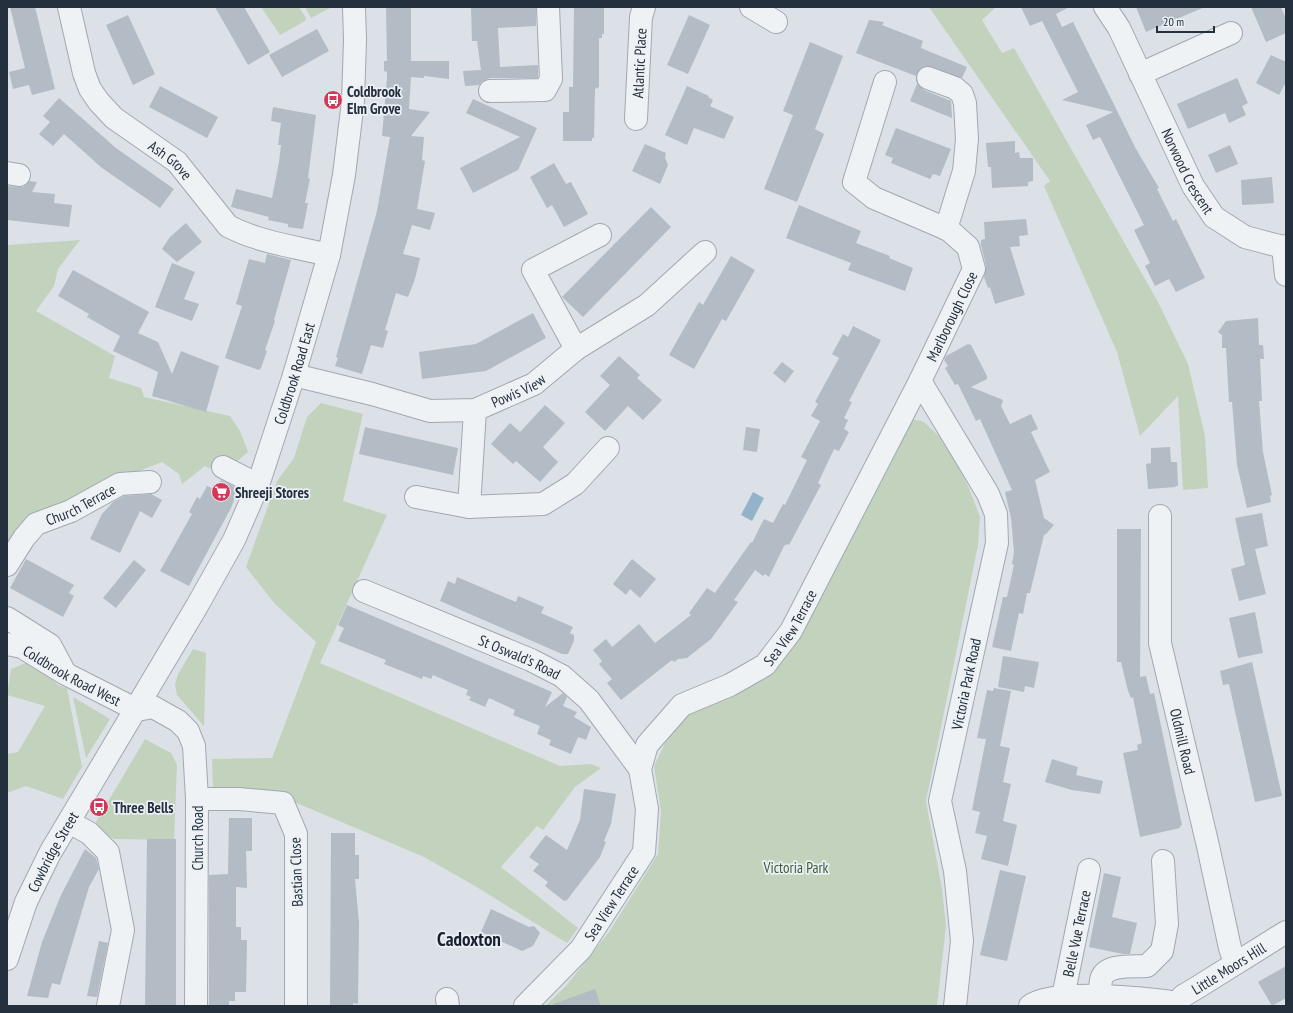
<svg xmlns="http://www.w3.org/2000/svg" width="1293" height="1013" font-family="'PT Sans Narrow',sans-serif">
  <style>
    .green { fill: #c3d2bd }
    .water { fill: #94b2ca }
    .building { fill: #b3bbc4 }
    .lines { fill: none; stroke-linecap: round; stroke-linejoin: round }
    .minor-casing { stroke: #a1a8b1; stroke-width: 24 }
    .minor { stroke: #eff2f5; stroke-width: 22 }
    .labels { text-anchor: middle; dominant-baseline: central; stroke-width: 3.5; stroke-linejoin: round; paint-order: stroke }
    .street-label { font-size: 15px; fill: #25303e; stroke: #ebf0f5 }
    .poi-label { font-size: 15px; font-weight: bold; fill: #25303e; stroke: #ebf0f5; text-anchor: start }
    .park-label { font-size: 15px; fill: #3c5b31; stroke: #ebf0f5 }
    .district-label { font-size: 19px; font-weight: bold; fill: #17212f; stroke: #ebf0f5 }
  </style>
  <rect width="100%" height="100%" fill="#dce1e7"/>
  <!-- green -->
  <path class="green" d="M261,7H299L306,18L305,21L280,35Z
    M305,7H332L311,18Z
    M929,7H996L982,20L1002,53L1014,48L1158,302L1188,364L1205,436L1208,488L1183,490L1178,396L1140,436L1117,352L1044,186L1050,181Z
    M80,240L58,269L54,286L36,311L115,356L109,378L141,388L144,397L230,416L240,431L248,452L222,474L205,466L182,484L179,474L162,462L121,478L7,556V245Z
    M321,403L363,414L343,501L387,515L320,663L560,766L591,764L601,768L575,787L543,830L537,826L501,867L578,928L567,943L475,886L424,857L299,804L261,792L213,788L212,759L272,758L316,642L275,604L246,567L277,481L294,458L307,417Z
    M908,419L922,421L926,424L942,439L955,460L969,488L980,517L978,545L926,801L942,889L946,926L937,1006H545L566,986L609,932L658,854L661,812L654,766L667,739L689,714L767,671Z
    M193,649L206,653L204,726L177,695L175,685L178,674Z
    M33,660L58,685L67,688L82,767L63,799L26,786L7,793V754L18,752L45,706L7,695L11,669Z
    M73,697L110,719L86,758Z
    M145,739L171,753L177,765L174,840L114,839L93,827Z"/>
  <!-- water -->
  <path class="water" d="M753,492L764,498L752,521L741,515Z"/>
  <!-- building -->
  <path class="building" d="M10,7H35L55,89L32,95L29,85L13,89L9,72L25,68Z
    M215,7H244L270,52L248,65Z
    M386,7H411V61H449V79L424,76V78L411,77L409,109L430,112L411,136L424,137L422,160L425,161L417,209L435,213L430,230L412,225L403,254L420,258L415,279L408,297L396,293L385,330L388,331L383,348L371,345L362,374L335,366L338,358L336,357L377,211L390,137L382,136L387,78V72L384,71V61H387Z
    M471,7H536V26L498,28L500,67L538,65V78H490L483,81L479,85L465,86L463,71L481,70L477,41H472Z
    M574,7H604V34H602V38H599V87L595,89L594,138H592V141H563V112H569V87H573Z
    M1021,7H1069L1056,14L1062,27L1073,22L1136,149L1159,188L1157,189L1173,221L1176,219L1205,278L1176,292L1169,279L1155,286L1145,266L1150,263L1134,230L1144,225L1100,137L1093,140L1086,125L1113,112L1062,100L1078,92L1042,21L1030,26Z
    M1136,7H1205L1146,32Z
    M1251,7H1281L1286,19V33L1266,42Z
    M128,15L155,74L133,85L106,25Z
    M689,15L710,25L688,74L667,65Z
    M869,20L884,22L882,25L923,41L921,48L967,67L962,78L926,66L920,69L916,76L856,53Z
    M317,29L329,51L282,77L269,55Z
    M810,42L843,56L815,129L824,134L797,202L764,189L793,115L783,111Z
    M1271,55L1286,62V82L1279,95L1256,83Z
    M1237,78L1248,103L1242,106L1246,115L1229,123L1225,113L1188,129L1177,104Z
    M917,84L924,90L951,101L952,118L910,101Z
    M160,86L218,117L207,138L149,107Z
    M687,86L709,96L708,97L713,100L710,106L734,117L724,139L694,128L687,145L665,135Z
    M59,98L116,148L174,189L160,208L102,168L64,134L53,146L39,134L50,122L43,116Z
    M473,99L537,128L518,170L473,193L460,168L520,137L466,113Z
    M273,107L316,115L308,178L310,179L305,203H308L303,229L288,227V224L268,220L269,217L231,207L236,189L272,198L279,162L281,145H278L281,123L271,121Z
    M896,128L951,149L940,176L933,174L930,179L891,163L893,158L885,155Z
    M1015,141V153L1019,152L1020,158H1033V181L1028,182V186L992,188L991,167H988L986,143Z
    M645,144L666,153L665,158L668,165L660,184L632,171Z
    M1230,145L1238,164L1216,173L1208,155Z
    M554,163L566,184L571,182L588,214L564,227L552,205L547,208L530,177Z
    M1272,177L1274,203L1242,205L1241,180Z
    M29,181L37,182L32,192L55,194L54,203L72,205L69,227L7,220V186L23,187Z
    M799,205L861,231L856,243L890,256L889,258L913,268L905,291L848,270L851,263L786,238Z
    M651,207L671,227L583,317L562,297Z
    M1026,219L1028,235L1019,236L1020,246L1010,247L1025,295L995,304L990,287L988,288L984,277L986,266L981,245V240L985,239L984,222Z
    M186,223L202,242L177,262L162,249L170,237Z
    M267,254L291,260L274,320L275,321L265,350L267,351L261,368L259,370L225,358L242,306L236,304L249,259L265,263Z
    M731,256L755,270L726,321L722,319L694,369L669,355L699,302L703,305Z
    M172,263L195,272L184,299L199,304L192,321L155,307Z
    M73,270L149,312L138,333L158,342L172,374L181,351L219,366L206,412L152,396L158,372L113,351L120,336L87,317L89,314L58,296Z
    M533,313L546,338L486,371L422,379L419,352L476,344Z
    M1258,318L1259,345H1263L1264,359H1260L1262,401H1259L1263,452L1272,495L1270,496L1271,502L1247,508L1237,465L1232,402H1229L1226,348H1222V335L1218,332L1226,321Z
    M853,326L881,340L849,401L852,402L844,418L848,420L844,429L849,432L839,451L834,449L818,483L821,485L789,545L787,544L784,546L769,577L765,574L763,576L755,570L734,600L738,602L711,639L687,658L678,659L674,662L672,660L621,700L607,683L612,679L599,664L602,661L593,650L606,639L612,647L639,624L655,643L691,615L689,613L707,588L715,593L751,542L752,543L764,519L773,523L783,504L785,505L807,460L801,457L820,421L811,416L818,404L815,402L839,358L832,354L843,334L848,337Z
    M968,344L971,345L987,376V379L971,387L1003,400L1001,406L1010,424L1031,414L1038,429L1031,432L1050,472L1035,480L1044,518L1054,525L1046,534L1044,535L1030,593H1027L1023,614L1019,613L1011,651L992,647L1003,597H1007L1014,565L1012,564L1014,552L1011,518L1005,492L1012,490L980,419L976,421L958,384L955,385L945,368L948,366L944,360L946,356Z
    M619,356L640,375L637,378L662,400L643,420L628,406L605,431L585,412L610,385L600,376Z
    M782,362L794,371L785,383L773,373Z
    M545,405L565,423L543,447L558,462L540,482L516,461L513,464L491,444L510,423L520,432Z
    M365,427L458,448L453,475L359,454Z
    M746,427L760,429L757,452L743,450Z
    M1170,447L1171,462H1177L1178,486H1175L1176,487L1148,489L1146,464L1151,463V448Z
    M221,480L238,489L231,508L189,586L160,571L192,514L189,512L197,497L200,499L207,486L216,490Z
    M151,494L162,500L152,518L140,511L120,553L90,539L102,514L113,502L124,496Z
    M1262,513L1268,546L1255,549L1266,594L1239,601L1231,569L1245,565L1235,518Z
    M1117,529H1141L1140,677L1146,676L1150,694L1154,693L1182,825L1180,826V828L1140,837L1123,753L1138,750L1137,745L1142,743L1133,697L1131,698L1128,691L1121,662H1117Z
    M26,559L74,585L69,593L74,596L63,617L10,588Z
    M632,559L656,579L640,598L630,589L626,595L613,584Z
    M134,560L146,570L116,608L103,598Z
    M457,577L516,602L518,596L544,607L541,613L573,627L570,633L574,635V641L568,654H562L440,601L448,581L455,584Z
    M347,605L552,692L545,707L563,693L567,697L563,706L577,712L574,717L591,727L586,740L578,737L571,754L549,745L551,740L537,734L540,726L513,715L515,710L489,698L485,707L469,700L471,697L466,695L468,690L451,683L433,675L431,679L423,676L422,679L384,664L386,660L338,641L344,628L338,625Z
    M1255,612L1263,653L1238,658L1229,618Z
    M1003,656L1039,662L1034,688L1025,686L1024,692L998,687Z
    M1252,662L1282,796L1255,802L1229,684L1223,685L1220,671Z
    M994,688L1011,691L1000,746L1010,748L1003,782L1011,784L1003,821L1017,825L1008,866L981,859L987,836L975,833L980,812L972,810L986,739L977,738L987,690L993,691Z
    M1052,759L1078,767L1076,775L1103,781L1100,794L1072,790L1045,782Z
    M584,789L616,794L611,824L604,841L606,842L600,857L567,900L564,901L545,886L548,882L533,871L539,864L529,857L546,835L567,850L580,820Z
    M229,818H252V851H246L247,888L236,887V927H241V940H247L246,992H235V1001H229V1006H209V875L228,874Z
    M331,833H355V855H359V879H355L359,923L358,1004L353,1003V1006H330Z
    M147,839H176V1006L145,1005Z
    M85,849L96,858L99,869L89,887L60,985L52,983L48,998L27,996L42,942L61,895Z
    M1000,870L1026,876L1007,961L980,955Z
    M1104,873L1121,877L1112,917L1137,923L1130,954H1123L1089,947Z
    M491,909L529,927L534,926L540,933L533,946L522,951L481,932Z
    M99,941L108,943L97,997L87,996Z
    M1286,966V998L1272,1006L1258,982Z
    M595,989L601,1006H554L553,1004Z"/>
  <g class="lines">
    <defs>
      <g id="minor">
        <path id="s1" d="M69,7L84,73L90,89L99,102L114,118L177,162L228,226C258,242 296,247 329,255"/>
        <path d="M751,7L776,22"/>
        <path id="s2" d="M1105,7L1119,28L1193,186L1214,217L1245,237L1283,247L1286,246"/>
        <path d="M1140,74L1231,33"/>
        <path d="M928,78L955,88L962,94L965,103L967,139L964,171L946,229"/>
        <path d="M490,91L545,90L551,79L548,7"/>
        <path id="s3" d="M636,119L641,17L644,7"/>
        <path d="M7,173L19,175"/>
        <path d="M1283,247L1286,275"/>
        <path d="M576,349L533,270L600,235"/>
        <path id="s4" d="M294,375L372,394L430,411L475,410L534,384L576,349L647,305L705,252"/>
        <path d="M920,381L988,494L996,514L997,543L940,801L955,871L962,941L955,1006"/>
        <path d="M223,467L258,485"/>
        <path d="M416,497L469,507L543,504L575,484L608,448"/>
        <path d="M469,507L475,410"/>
        <path id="s5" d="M1160,516V643L1208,846L1230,948L1235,963"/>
        <path id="s6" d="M7,565L24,538L36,524L71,511L120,484L150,482"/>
        <path id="s7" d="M364,591L531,660L562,676L589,700L640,769"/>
        <path d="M7,618L50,645L65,673"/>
        <path id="s8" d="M7,644L22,647L66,674L137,710"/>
        <path d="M137,710L153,707L178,721L188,731L194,746L197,799L196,1006"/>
        <path d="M197,799H239L283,803L296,834V1006"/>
        <path d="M69,822L89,833L108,852L123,930L108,1006"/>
        <path id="s9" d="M7,959L26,902L50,853L197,606L234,540L258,485L294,375L329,255L344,175L353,101L355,40L354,7"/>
        <path d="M1100,996C1100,991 1100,985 1101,980C1105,963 1133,967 1147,966L1162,951L1167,924L1163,861"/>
        <path id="s10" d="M1063,997L1089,870"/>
        <path d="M447,999L448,1006"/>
        <path id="s11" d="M525,1006L581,949L644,852L647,809L640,769L647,745L682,705L730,685L765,665L791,631L920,381L974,269L968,247L949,230L874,198L854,182L885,82"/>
        <path id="s12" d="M1030,1006C1052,988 1148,998 1178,1003L1183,996L1198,987L1286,932"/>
      </g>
    </defs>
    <!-- minor casing -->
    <use href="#minor" class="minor-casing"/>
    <!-- minor -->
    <use href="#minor" class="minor"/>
  </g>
  <!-- icons -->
  <defs>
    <symbol id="bus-disc" viewBox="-11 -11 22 22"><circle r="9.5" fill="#d63759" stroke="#ebf0f5"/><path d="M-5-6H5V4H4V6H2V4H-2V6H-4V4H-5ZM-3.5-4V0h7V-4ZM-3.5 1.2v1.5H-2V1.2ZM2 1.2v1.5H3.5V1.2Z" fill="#fff"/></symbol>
    <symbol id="supermarket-disc" viewBox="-11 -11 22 22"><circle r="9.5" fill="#d63759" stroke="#ebf0f5"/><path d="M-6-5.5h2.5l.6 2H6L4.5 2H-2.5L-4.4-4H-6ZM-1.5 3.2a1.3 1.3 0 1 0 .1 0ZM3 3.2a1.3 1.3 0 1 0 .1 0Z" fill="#fff"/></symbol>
  </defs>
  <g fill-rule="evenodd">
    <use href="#bus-disc" x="322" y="89" width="22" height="22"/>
    <use href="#supermarket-disc" x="210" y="481" width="22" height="22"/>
    <use href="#bus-disc" x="88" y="796" width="22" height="22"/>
  </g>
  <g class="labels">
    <!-- street labels -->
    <g class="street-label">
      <text stroke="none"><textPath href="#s3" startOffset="56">Atlantic Place</textPath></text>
      <text stroke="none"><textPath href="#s1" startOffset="193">Ash Grove</textPath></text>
      <text stroke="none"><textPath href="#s2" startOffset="184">Norwood Crescent</textPath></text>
      <text stroke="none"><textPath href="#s11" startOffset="846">Marlborough Close</textPath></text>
      <text stroke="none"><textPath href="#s9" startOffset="655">Coldbrook Road East</textPath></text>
      <text stroke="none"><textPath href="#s4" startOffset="233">Powis View</textPath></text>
      <text stroke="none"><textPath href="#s6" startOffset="99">Church Terrace</textPath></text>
      <text stroke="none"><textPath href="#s11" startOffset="495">Sea View Terrace</textPath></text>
      <text stroke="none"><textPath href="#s7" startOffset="169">St Oswald's Road</textPath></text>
      <text stroke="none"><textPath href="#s8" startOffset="73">Coldbrook Road West</textPath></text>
      <text transform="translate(966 684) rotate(-78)">Victoria Park Road</text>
      <text stroke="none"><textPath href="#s5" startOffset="228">Oldmill Road</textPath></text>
      <text transform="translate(197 838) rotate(-90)">Church Road</text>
      <text stroke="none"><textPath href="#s9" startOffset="117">Cowbridge Street</textPath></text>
      <text transform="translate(296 872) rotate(-92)">Bastian Close</text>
      <text stroke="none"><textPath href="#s11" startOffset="135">Sea View Terrace</textPath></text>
      <text stroke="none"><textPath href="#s10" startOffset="65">Belle Vue Terrace</textPath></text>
      <text stroke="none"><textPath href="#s12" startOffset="212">Little Moors Hill</textPath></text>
    </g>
    <!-- poi labels -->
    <g class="poi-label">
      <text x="347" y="91">Coldbrook<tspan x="347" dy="17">Elm Grove</tspan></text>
      <text x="235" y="492">Shreeji Stores</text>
      <text x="113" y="807">Three Bells</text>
    </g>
    <!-- park labels -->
    <g class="park-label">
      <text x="796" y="867">Victoria Park</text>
    </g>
    <!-- district labels -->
    <g class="district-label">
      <text x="469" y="939">Cadoxton</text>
    </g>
  </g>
  <!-- border -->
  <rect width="1293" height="1013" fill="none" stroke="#25303e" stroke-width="16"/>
  <!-- scale -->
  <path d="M1157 26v6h57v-6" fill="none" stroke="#25303e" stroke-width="2"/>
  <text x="1163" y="26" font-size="12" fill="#25303e" stroke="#ebf0f5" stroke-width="3" paint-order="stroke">20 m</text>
</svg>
